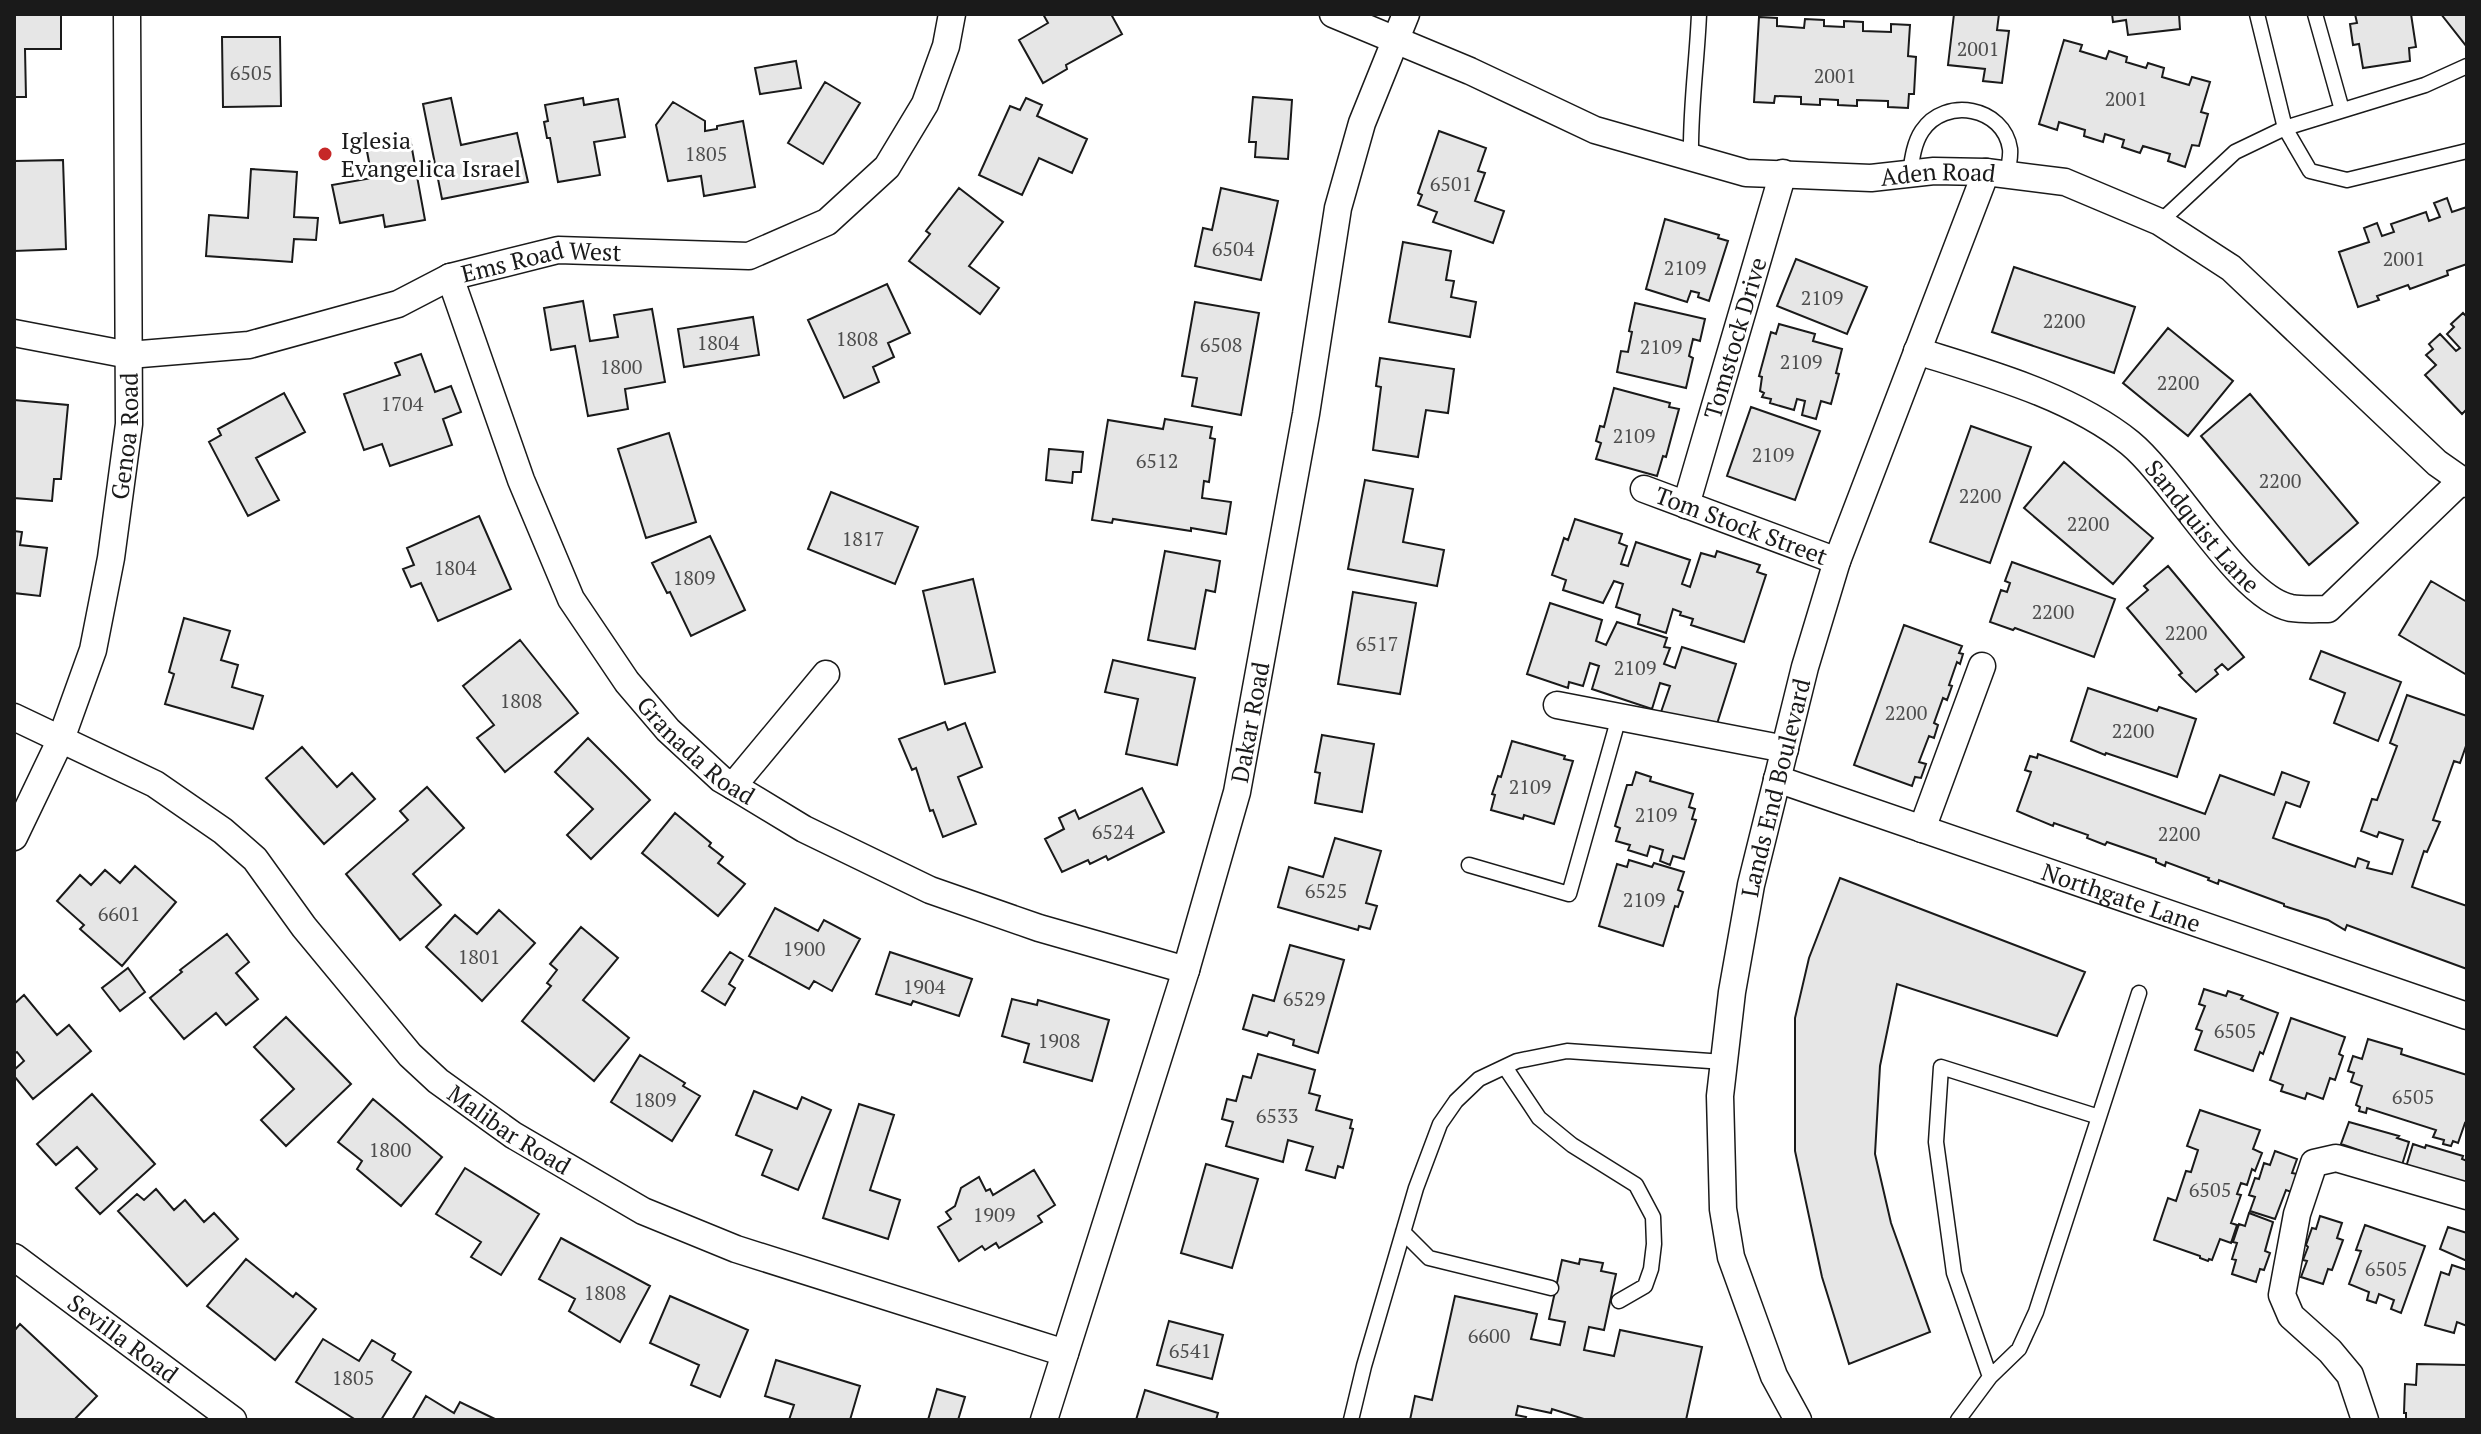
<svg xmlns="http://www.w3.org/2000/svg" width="2481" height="1434" font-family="'PT Serif',serif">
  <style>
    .building { fill: #e6e6e6; stroke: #1a1a1a; stroke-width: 2 }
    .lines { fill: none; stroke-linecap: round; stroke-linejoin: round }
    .service-casing { stroke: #1a1a1a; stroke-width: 17 }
    .minor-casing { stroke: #1a1a1a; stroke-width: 29 }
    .service { stroke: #fff; stroke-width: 14 }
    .minor { stroke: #fff; stroke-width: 26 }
    .poi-dot { fill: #c62828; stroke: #fff; stroke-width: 3 }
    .labels { text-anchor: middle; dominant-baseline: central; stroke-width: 6; stroke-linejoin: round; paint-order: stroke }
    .number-label { font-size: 20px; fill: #4d4d4d }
    .poi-label { font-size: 24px; fill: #1a1a1a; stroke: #fff; text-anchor: start }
    .street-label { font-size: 24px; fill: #1a1a1a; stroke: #fff }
  </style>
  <rect width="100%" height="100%" fill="#fff"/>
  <!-- building -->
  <path class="building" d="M14,14H61V49H25L26,97H14Z
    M1043,14H1111L1122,34L1066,65L1067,69L1043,83L1019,40L1048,23Z
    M1954,14H1999L1997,30L2009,31L2002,83L1983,81L1985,69L1948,65Z
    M2112,14H2179L2180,29L2128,35L2126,20L2113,22Z
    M2355,14H2411L2416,47L2409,48L2410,61L2363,68L2359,44L2353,45L2350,24L2357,23Z
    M2441,14H2467V47Z
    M1759,17L1777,18V26L1804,28L1805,19L1824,20V26L1844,27V21L1863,22V31L1891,32V24L1910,25L1908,56L1916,57L1914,94H1909L1908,108L1888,107V101L1857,100V106L1838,105V100L1820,99V105L1801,104V97L1775,96L1774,103L1754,102Z
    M222,37H280L281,106L223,107Z
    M2064,40L2082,45L2080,51L2106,59L2109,51L2127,57L2126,62L2146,68L2148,63L2164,68L2162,77L2189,85L2192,77L2210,82L2201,112L2208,114L2199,146L2192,145L2185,167L2168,161L2170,154L2143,146L2140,153L2122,147L2124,140L2105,134L2103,142L2084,136L2085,130L2059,122L2057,130L2039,124Z
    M796,61L801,88L760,94L755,68Z
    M825,82L860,103L823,164L788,143Z
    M1253,97L1292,100L1288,159L1255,157L1256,142H1249Z
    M451,98L461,145L517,133L528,182L442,199L423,104Z
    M583,98L584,105L618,99L625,137L594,142L600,175L558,182L550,138H547L544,122L548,121L545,105Z
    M1026,98L1042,105L1037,116L1087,139L1072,173L1039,158L1022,195L979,175L1010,106L1020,110Z
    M673,102L705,121V131L717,129V126L743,121L755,187L704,196L701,176L668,181L656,125Z
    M1439,131L1486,148L1478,171L1485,173L1475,201L1504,211L1493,243L1433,222L1437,212L1418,205L1422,195L1418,193Z
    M410,138L425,220L385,227L383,215L340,223L332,185L372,178L366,146Z
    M63,160L66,249L14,251L15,161Z
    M251,169L297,172L294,217L318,218L316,240L294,239L292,262L206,256L209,215L248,218Z
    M959,188L1003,222L969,266L999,288L980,314L909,261L930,234L926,231Z
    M1221,188L1278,201L1261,280L1195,266L1203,228L1212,230Z
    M2447,198L2452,212L2467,207V264L2447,271L2448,275L2410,289L2408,285L2377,296L2379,300L2358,307L2339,252L2369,242L2364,228L2377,223L2382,236L2394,232L2391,224L2426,212L2429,221L2440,217L2434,203Z
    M1665,219L1719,235L1718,238L1728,241L1709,301L1698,297L1699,293L1691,291L1687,302L1646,289Z
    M1403,242L1451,251L1446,280L1454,281L1451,297L1476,302L1470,337L1389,322Z
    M1796,259L1867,287L1847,334L1777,306Z
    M2014,267L2135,307L2114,373L1992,332Z
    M887,284L910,333L888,343L894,357L873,367L879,382L844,398L808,320Z
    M583,301L590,341L618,337L614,315L652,309L665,382L625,389L628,409L588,416L575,346L551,350L544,308Z
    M1195,302L1259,313L1241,415L1192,406L1197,378L1182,376Z
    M1635,303L1705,319L1700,341L1693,339L1689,356L1693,358L1686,388L1617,372L1621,351L1628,352L1632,332L1629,331Z
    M2463,313L2467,317V409L2462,414L2425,375L2436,365L2426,355L2433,349L2429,344L2440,334L2456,351L2460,348L2447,334L2454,327L2451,324Z
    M753,317L759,355L684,367L678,329Z
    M1779,324L1815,334L1813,341L1842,349L1836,373L1839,374L1831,404L1821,401L1816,419L1802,415L1805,401L1797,399L1794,410L1770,403L1771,399L1762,397L1764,393L1760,391L1762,377L1759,376L1771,332L1776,334Z
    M2168,328L2233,381L2188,436L2123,383Z
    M421,354L435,392L451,386L461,412L443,419L452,445L390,466L382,444L364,450L344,394L400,375L395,363Z
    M1380,358L1454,369L1448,413L1426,410L1418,457L1373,450L1381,387L1376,386Z
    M1614,388L1670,403L1669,407L1679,409L1666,457L1663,456L1657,476L1596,459L1601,443L1596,441L1600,426L1604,427Z
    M284,393L305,432L256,458L279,500L248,516L209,442L221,435L218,429Z
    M2250,394L2358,523L2309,565L2201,436Z
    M14,400L68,405L61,479H54L52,501L14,498Z
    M1751,407L1820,431L1795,500L1727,476Z
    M1165,419L1212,427L1210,438L1215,439L1209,482L1204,481L1202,498L1231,502L1226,534L1191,528V531L1113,519L1112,523L1092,520L1108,420L1163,429Z
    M1971,426L2031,447L1990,563L1930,542Z
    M669,433L696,522L646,538L618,449Z
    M1049,449L1083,452L1081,472H1073L1072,483L1046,480Z
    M2064,462L2153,538L2113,584L2024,508Z
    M1365,480L1413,489L1403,542L1444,550L1437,586L1348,569Z
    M831,492L918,527L895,584L808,549Z
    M479,516L511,589L438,621L421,583L411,587L403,569L414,565L407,548Z
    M1575,519L1622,534L1619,543L1627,546L1621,564L1628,566L1636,542L1690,560L1682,584L1690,587L1701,553L1715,557L1717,551L1760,565L1757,572L1766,575L1744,642L1691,625L1693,619L1680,615L1681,612L1673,609L1666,633L1638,624L1640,615L1616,607L1623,584L1614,581L1603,603L1563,590L1566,580L1552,575L1564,538L1568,540Z
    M14,531L22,532L20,545L47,548L40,596L14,593Z
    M710,536L745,610L691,636L670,592L667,593L652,563Z
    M1165,551L1220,561L1215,592L1206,590L1195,649L1148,640Z
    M2012,562L2115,599L2094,657L2015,628L2013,630L1990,622L2001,590L2007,592L2010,583L2005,581Z
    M2168,566L2244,657L2228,670L2222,664L2215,670L2218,674L2196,692L2179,675L2182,673L2127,608L2148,590L2144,586Z
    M973,579L995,672L945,684L923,591Z
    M2431,581L2467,602V675L2399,635Z
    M1353,592L1416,603L1400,694L1338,684Z
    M1550,603L1602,620L1596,641L1606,645L1617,622L1667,638L1664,647L1670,648L1664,664L1675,668L1682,647L1736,664L1716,727L1661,712L1670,686L1660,683L1652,709L1592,689L1599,666L1590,663L1583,686L1569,682L1568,688L1527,674Z
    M184,618L230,631L221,660L238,665L232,687L263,696L253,729L165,704L174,674L169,672Z
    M1904,625L1962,646L1959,653L1963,654L1960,664L1957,662L1949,685L1952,686L1947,700L1943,698L1934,723L1938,725L1934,738L1929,736L1919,762L1926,764L1921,778L1915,777L1912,786L1854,765Z
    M520,640L578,713L505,772L477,738L494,725L463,686Z
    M2321,651L2401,682L2378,741L2334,723L2345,693L2310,679Z
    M1113,660L1195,678L1177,765L1126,754L1138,699L1105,692Z
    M2088,688L2157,711L2159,707L2196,719L2177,777L2106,753L2105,755L2071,741Z
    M2407,695L2467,716V743L2460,763L2454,761L2433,820L2440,822L2427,852L2424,851L2412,887L2467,906V969L2347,925L2345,930L2328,920L2284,906V904L2219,880L2218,884L2208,880L2209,878L2166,862L2165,866L2156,862V859L2107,842L2105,845L2087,838L2088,835L2054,823L2053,826L2017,811L2031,772L2025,770L2030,756L2037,758L2038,754L2205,814L2220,775L2274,795L2282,772L2309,782L2300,807L2286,802L2273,838L2355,867L2358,858L2369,862L2367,868L2392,874L2403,840L2379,832L2377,837L2361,831L2372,799L2377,800L2397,746L2390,743Z
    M945,722L948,730L965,723L982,767L958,777L976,824L943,837L933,810L930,811L916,768L912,770L899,739Z
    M1322,735L1374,744L1362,812L1315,803L1320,773L1315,772Z
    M588,738L650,800L591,859L567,835L593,809L555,772Z
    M1512,741L1565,756L1564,759L1573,761L1554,824L1524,815L1523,819L1491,810L1495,795L1492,794L1498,776L1501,777Z
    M302,747L337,787L352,773L375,799L324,844L266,778Z
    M1636,772L1651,777L1650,781L1693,794L1689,807L1695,809L1692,819L1696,820L1684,859L1673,856L1670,865L1660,861L1663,850L1650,846L1647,856L1628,850L1630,845L1616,841L1620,828L1615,826L1627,785H1632Z
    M427,787L464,828L413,874L441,905L400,940L346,874L408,820L400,811Z
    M1142,788L1164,832L1108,860L1106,856L1090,864L1088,860L1062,872L1045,839L1064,829L1059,818L1075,810L1079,819Z
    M675,813L711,843L709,846L723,857L718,863L745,884L718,916L642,853Z
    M1335,838L1381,851L1366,903L1377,906L1370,929L1359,926L1358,930L1278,907L1289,867L1323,877Z
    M1629,860L1652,867L1654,863L1684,872L1678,890L1683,892L1678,907L1675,906L1663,946L1599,926L1617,864L1627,867Z
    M135,866L176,902L122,966L80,929L84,925L57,901L80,875L91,885L105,870L120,883Z
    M1840,878L2085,972L2057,1036L1897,984L1880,1066L1875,1154L1891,1223L1930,1332L1849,1364L1822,1277L1795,1151V1018L1809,958Z
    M775,908L818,931L824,920L860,939L832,991L814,981L809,989L749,956Z
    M499,910L535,943L482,1001L426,947L455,915L477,934Z
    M581,927L618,958L583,1000L629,1038L594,1081L522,1021L551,986L547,983L557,970L550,964Z
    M227,934L249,962L236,973L258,999L226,1025L216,1013L184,1039L150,998L182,972L180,970Z
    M1290,945L1344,960L1318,1053L1293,1045L1294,1040L1269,1032L1267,1036L1243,1029L1253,995L1274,1001Z
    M730,952L743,960L729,984L735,988L725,1005L702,991Z
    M890,952L972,979L959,1016L913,1001L911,1005L876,994Z
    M128,968L145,992L120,1011L102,988Z
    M2204,989L2226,996L2228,991L2243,996L2241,999L2278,1013L2263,1054L2260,1052L2253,1071L2195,1050L2202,1031L2196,1029L2205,1006L2199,1004Z
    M24,995L57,1035L69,1025L91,1051L33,1099L14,1076V1070L24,1061L17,1052L14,1054V1004Z
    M1012,999L1037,1005L1038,1000L1109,1020L1092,1081L1024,1062L1029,1044L1002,1036Z
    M286,1017L351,1084L286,1146L261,1120L294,1089L254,1047Z
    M2291,1018L2345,1037L2339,1054L2343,1056L2335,1080L2330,1078L2323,1099L2307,1093L2305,1099L2281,1091L2283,1085L2270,1080Z
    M2368,1039L2402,1049L2401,1054L2467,1075V1124L2465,1123L2458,1143L2453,1141L2451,1146L2443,1144L2444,1140L2433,1137L2436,1130L2367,1108L2366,1113L2359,1111L2360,1107L2356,1105L2362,1086L2351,1082L2354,1073L2348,1071L2353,1056L2362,1059Z
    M1258,1054L1315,1070L1309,1093L1320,1096L1316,1110L1352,1120L1350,1128L1353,1129L1343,1168L1338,1166L1335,1178L1306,1170L1313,1147L1288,1140L1283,1162L1226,1146L1233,1122L1222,1119L1227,1099L1236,1101L1243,1076L1251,1078Z
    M640,1055L685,1083L683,1086L700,1096L672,1141L611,1102Z
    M754,1091L797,1109L802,1097L831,1110L798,1190L762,1175L772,1150L736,1135Z
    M92,1094L155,1164L100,1214L76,1188L97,1169L77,1147L56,1165L37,1144Z
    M373,1099L442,1157L401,1206L357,1169L362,1161L338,1142Z
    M859,1104L894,1115L870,1190L900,1200L888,1239L823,1218Z
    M2200,1110L2260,1130L2253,1149L2262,1153L2255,1171L2252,1169L2247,1185L2241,1183L2237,1194L2241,1195L2231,1223L2237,1225L2231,1243L2220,1239L2212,1260L2209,1259L2208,1261L2200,1258V1256L2154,1240L2168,1198L2176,1201L2186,1171L2191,1172L2198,1150L2187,1146Z
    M2349,1122L2399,1136L2397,1138L2409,1142L2402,1165L2341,1144Z
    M2413,1144L2425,1148L2426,1145L2463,1156L2462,1159L2467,1161V1188L2406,1167Z
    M2275,1151L2297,1159L2292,1173L2297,1174L2291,1192L2286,1190L2275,1219L2250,1211L2255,1197L2249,1195L2255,1178L2259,1179L2264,1163L2270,1165Z
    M1206,1164L1258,1179L1232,1268L1181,1253Z
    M465,1168L539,1214L501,1275L471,1257L481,1242L436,1214Z
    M1034,1170L1055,1205L1038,1216L1042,1222L999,1248L996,1243L985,1250L982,1246L959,1261L938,1227L951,1219L946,1212L955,1206L961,1188L979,1177L986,1191L990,1189L993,1195Z
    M156,1189L174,1210L185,1200L204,1222L214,1213L238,1239L187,1286L118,1211L137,1194L144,1200Z
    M2249,1213L2273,1222L2265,1251L2270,1253L2264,1270L2260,1269L2256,1282L2232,1274L2236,1260L2232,1259L2237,1243L2233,1242L2239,1224L2245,1226Z
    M2320,1216L2342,1223L2337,1238L2343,1240L2332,1270L2328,1269L2323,1284L2301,1277L2307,1261L2303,1260L2308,1247L2306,1245L2312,1228L2316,1229Z
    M2365,1225L2425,1246L2401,1313L2391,1309L2394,1300L2379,1294L2376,1303L2367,1300L2369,1292L2349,1284L2361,1251L2356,1250Z
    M2448,1227L2467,1233V1261L2440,1249Z
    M561,1238L650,1286L620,1342L569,1311L575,1299L539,1279Z
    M246,1259L293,1297L296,1293L316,1309L275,1360L207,1306Z
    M1580,1259L1603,1263L1601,1271L1616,1274L1604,1330L1589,1327L1584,1350L1614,1356L1620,1330L1702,1347L1686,1420H1587L1552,1409L1551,1413L1518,1406L1516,1415L1526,1417L1525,1420H1410L1415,1396L1432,1400L1455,1296L1537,1314L1531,1339L1560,1345L1565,1322L1549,1319L1562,1260L1579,1264Z
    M2452,1265L2467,1270V1326L2457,1322L2454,1333L2425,1325L2441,1272L2449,1275Z
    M670,1296L748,1330L720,1397L691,1385L699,1365L650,1343Z
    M1169,1321L1223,1335L1212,1379L1157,1365Z
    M20,1324L97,1396L74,1420H17L14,1417V1331Z
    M323,1339L359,1361L372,1340L395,1354L392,1360L411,1372L381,1420H356L296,1382Z
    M776,1360L860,1386L850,1420H789L794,1405L765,1396Z
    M2417,1364L2467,1365V1420L2406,1419V1413H2404L2405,1384L2416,1385Z
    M937,1389L965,1397L958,1420H928Z
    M1145,1390L1218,1413L1216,1420H1136Z
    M426,1396L454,1413L460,1402L497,1420H412Z"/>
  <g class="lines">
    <defs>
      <path id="service" d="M2257,14L2285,128L2310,171L2347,180L2467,151
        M2315,14L2342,110
        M1691,157C1690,109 1697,62 1699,14
        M1910,173C1912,159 1914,143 1922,131C1945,96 2004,107 2010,149C2011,157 2008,166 2008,174
        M2160,222L2235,152L2285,128L2425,85L2467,66
        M1469,865L1569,894L1619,717
        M1505,1067L1539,1118L1572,1145L1636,1185L1653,1217L1654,1244L1651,1269L1645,1286L1619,1301
        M1403,1232L1429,1258L1551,1288
        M1990,1377L1954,1273L1936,1142L1941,1067L2099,1117
        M1351,1420L1364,1366L1416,1188L1440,1124L1456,1101L1479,1079L1517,1061L1567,1051L1724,1062
        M1958,1420L1990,1377L2019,1349L2036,1312L2139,993"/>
      <g id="minor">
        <path id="s1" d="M1333,14L1470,71L1595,130L1746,173L1871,178L1934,171L1986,172L2065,182L2160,222L2231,268L2437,463L2467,484"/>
        <path id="s2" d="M450,277L521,480L571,599L627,682L668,730L721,779L733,786L804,829L930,890L1039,928L1186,970"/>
        <path id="s3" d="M14,333L129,355L249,345L398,304L450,277L558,250L749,256L827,222L887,167L925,104L946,46L952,14"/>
        <path id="s4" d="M1917,351C1987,373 2072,396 2130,443C2175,480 2240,598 2291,608C2303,610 2316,609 2328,609L2461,481"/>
        <path id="s5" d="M1644,489L1837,561"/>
        <path id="s6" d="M1686,505L1783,173"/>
        <path d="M1557,705L1785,749"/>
        <path id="s7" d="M14,717L155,784L223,831L255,859L304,927L410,1055L438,1081L513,1135L643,1211L736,1249L1065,1353"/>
        <path id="s8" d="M1777,779L2467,1016"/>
        <path d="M733,786L826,674"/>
        <path d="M1922,829L1982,666"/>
        <path id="s9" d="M14,837L61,739L93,650L111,558L129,424L127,14"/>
        <path id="s10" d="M14,1257L233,1420"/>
        <path id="s11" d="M1044,1420L1186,970L1237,792L1306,414L1338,208L1362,123L1406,14"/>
        <path id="s12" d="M1798,1420L1774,1376L1731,1257L1723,1209L1720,1096L1732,992L1751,885L1805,667L1837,561L1986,172"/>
        <path d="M2365,1420L2350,1375L2330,1351L2291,1316L2282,1295L2297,1214L2314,1163L2336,1158L2467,1196"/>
      </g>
    </defs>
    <!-- service casing -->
    <use href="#service" class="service-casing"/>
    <!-- minor casing -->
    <use href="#minor" class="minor-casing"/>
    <!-- service -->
    <use href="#service" class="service"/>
    <!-- minor -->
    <use href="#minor" class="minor"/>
  </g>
  <!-- markers -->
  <circle class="poi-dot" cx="325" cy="154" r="8"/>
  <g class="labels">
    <!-- number labels -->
    <g class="number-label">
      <text x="1978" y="48">2001</text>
      <text x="251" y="72">6505</text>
      <text x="1835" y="75">2001</text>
      <text x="2126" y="98">2001</text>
      <text x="706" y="153">1805</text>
      <text x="1451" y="183">6501</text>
      <text x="1233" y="248">6504</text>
      <text x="2404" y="258">2001</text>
      <text x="1685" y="267">2109</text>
      <text x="1822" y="297">2109</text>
      <text x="2064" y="320">2200</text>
      <text x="857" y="338">1808</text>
      <text x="718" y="342">1804</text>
      <text x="1221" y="344">6508</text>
      <text x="1661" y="346">2109</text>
      <text x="1801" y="361">2109</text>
      <text x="621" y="366">1800</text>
      <text x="2178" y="382">2200</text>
      <text x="402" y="403">1704</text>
      <text x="1634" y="435">2109</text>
      <text x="1773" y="454">2109</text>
      <text x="1157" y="460">6512</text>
      <text x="2280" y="480">2200</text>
      <text x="1980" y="495">2200</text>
      <text x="2088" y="523">2200</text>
      <text x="863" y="538">1817</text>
      <text x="455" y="567">1804</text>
      <text x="694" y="577">1809</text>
      <text x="2053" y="611">2200</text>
      <text x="2186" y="632">2200</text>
      <text x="1377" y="643">6517</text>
      <text x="1635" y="667">2109</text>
      <text x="521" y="700">1808</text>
      <text x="1906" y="712">2200</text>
      <text x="2133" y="730">2200</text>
      <text x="1530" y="786">2109</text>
      <text x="1656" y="814">2109</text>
      <text x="1113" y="831">6524</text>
      <text x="2179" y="833">2200</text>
      <text x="1326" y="890">6525</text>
      <text x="1644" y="899">2109</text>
      <text x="119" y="913">6601</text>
      <text x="804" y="948">1900</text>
      <text x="479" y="956">1801</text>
      <text x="924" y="986">1904</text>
      <text x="1304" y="998">6529</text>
      <text x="2235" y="1030">6505</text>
      <text x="1059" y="1040">1908</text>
      <text x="2413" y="1096">6505</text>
      <text x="655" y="1099">1809</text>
      <text x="1277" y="1115">6533</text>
      <text x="390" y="1149">1800</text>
      <text x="2210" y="1189">6505</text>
      <text x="994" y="1214">1909</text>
      <text x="2386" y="1268">6505</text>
      <text x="605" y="1292">1808</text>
      <text x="1489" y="1335">6600</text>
      <text x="1190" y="1350">6541</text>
      <text x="353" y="1377">1805</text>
    </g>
    <!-- poi labels -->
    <g class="poi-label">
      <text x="341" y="140">Iglesia<tspan x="341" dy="28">Evangelica Israel</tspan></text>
    </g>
    <!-- street labels -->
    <g class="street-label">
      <text stroke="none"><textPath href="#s1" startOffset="636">Aden Road</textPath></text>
      <text stroke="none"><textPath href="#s3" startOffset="544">Ems Road West</textPath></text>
      <text stroke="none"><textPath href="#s6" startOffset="174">Tomstock Drive</textPath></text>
      <text stroke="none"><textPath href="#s9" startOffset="420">Genoa Road</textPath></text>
      <text stroke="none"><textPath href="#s5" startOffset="104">Tom Stock Street</textPath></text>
      <text stroke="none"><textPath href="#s4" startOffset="344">Sandquist Lane</textPath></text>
      <text stroke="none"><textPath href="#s11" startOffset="728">Dakar Road</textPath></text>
      <text stroke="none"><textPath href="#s2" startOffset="542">Granada Road</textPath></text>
      <text stroke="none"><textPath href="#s12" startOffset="652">Lands End Boulevard</textPath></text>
      <text stroke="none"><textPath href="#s8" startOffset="364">Northgate Lane</textPath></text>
      <text stroke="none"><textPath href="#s7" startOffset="656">Malibar Road</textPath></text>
      <text stroke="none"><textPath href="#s10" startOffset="136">Sevilla Road</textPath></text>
    </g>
  </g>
  <!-- border -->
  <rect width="2481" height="1434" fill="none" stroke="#1a1a1a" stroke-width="32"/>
</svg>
